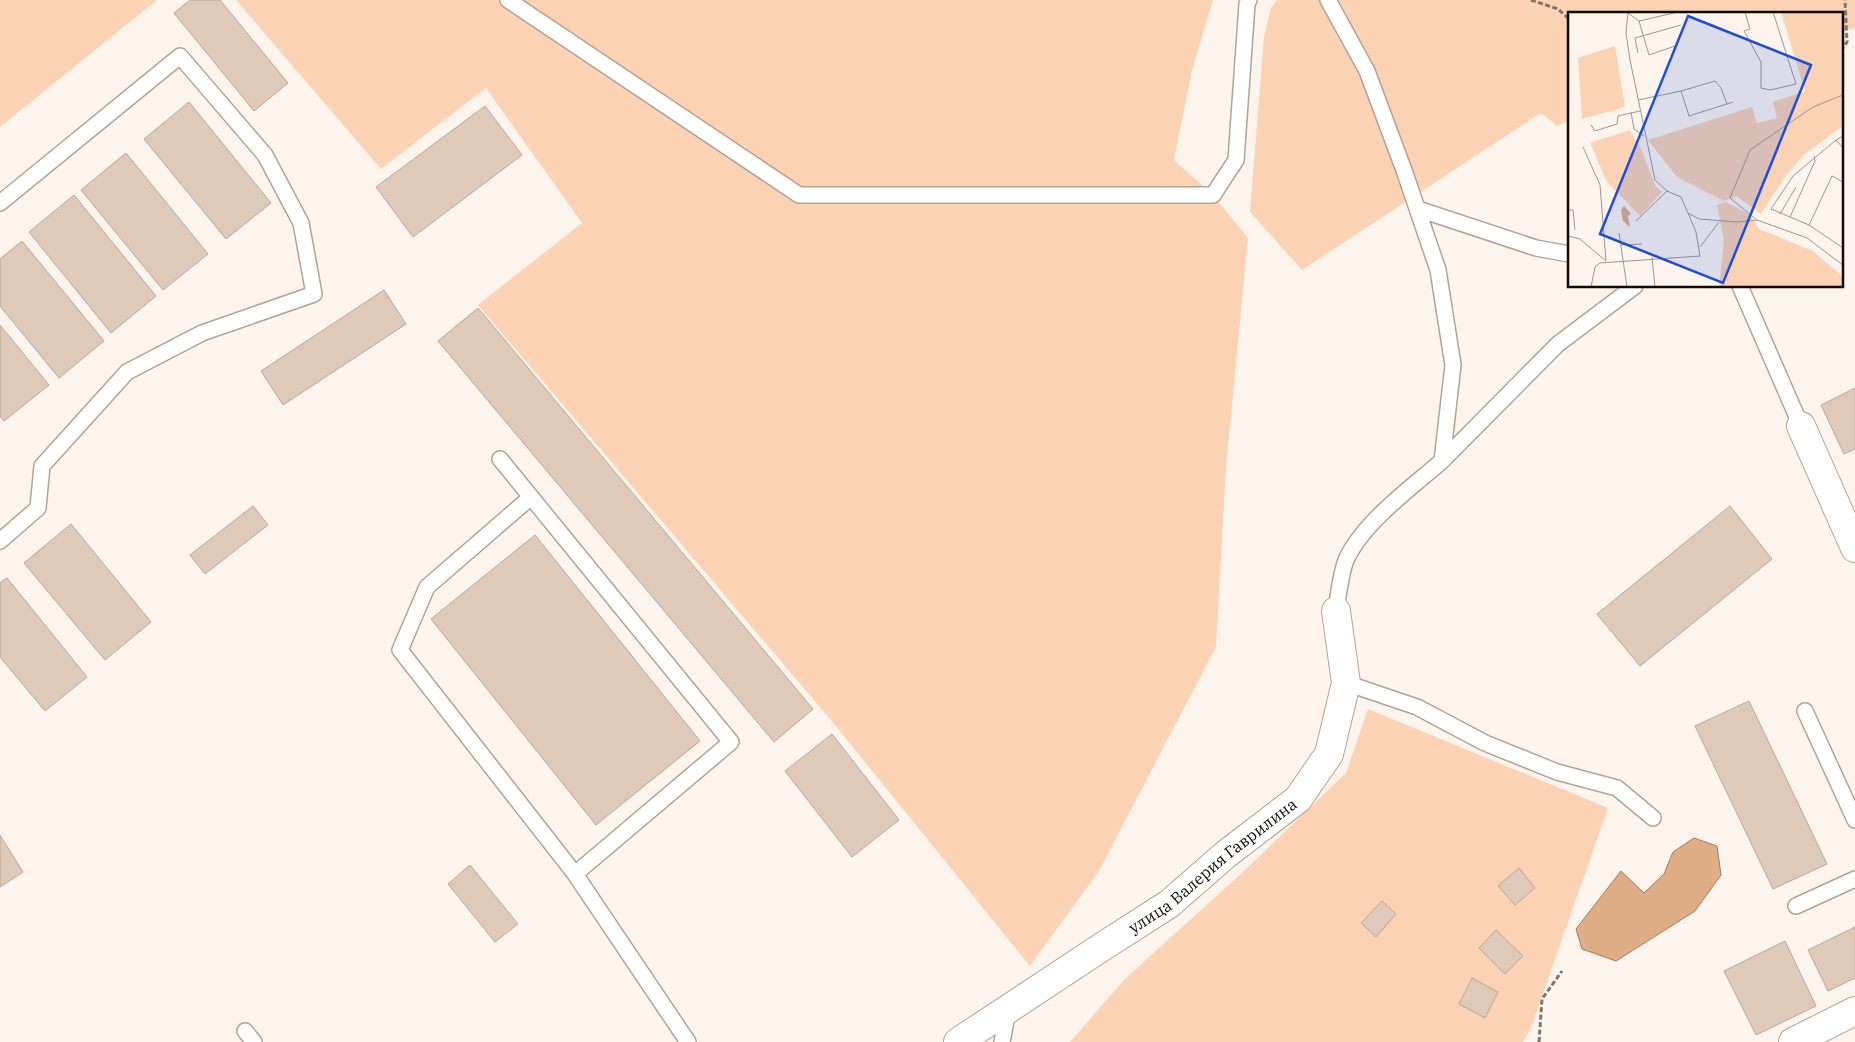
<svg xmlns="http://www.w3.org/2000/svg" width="1855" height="1042" font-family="'IBM Plex Serif',serif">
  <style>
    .green { fill: #fbd2b3 }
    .water { fill: #dfad86; stroke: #a17c60 }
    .building { fill: #dfcaba; stroke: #baa696 }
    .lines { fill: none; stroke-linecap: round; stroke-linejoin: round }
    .service-casing { stroke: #b6a293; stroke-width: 18 }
    .minor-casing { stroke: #b6a293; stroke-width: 30 }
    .path { stroke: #7e7670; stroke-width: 3; stroke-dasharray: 5 2.5; stroke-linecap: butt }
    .service { stroke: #fff; stroke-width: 15 }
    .minor { stroke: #fff; stroke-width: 28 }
    .labels { text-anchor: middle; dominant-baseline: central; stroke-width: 4; stroke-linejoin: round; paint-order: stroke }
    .street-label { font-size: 16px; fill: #110a06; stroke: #fff }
    .inset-road { fill: none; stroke: #9f9691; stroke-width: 1 }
    .view { fill: #1d4ed8; fill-opacity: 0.15; stroke: #1d4ed8; stroke-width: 2.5 }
    .inset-edge { fill: none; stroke: #110a06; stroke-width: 2.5 }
  </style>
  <rect width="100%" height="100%" fill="#fdf4ed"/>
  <!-- green -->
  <path class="green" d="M0,0H157L0,127Z
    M236,0H1213L1192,71L1174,160L1213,195L1248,238L1226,468L1216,647L1099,871L1030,966L835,725L478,305L582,223L486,88L381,169Z
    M1277,0H1855V28L1841,32V14H1569V121L1557,126L1541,113L1302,270L1250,212L1264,37L1271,8Z
    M1368,709L1608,808L1531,1028L1523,1042H1070L1125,979L1243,872L1346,773Z"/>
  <!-- water -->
  <path class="water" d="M1694,838L1717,846L1721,875L1695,911L1616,961L1582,949L1576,929L1621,871L1644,893L1664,874L1673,852Z"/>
  <!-- building -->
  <path class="building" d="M190,0H220L288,83L254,111L174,13Z
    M189,102L271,203L226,239L144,139Z
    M485,106L522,155L413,237L376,187Z
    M126,153L208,254L163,290L81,190Z
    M74,195L156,296L111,333L29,232Z
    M22,241L104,341L59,378L0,306V259Z
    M384,290L406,324L283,405L261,371Z
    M478,308L813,709L774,742L438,341Z
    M0,325L49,385L4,421L0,416Z
    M1855,388V449L1844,454L1821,405Z
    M253,506L268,525L205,574L190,555Z
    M1730,506L1772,559L1640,666L1597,614Z
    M71,524L151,622L105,660L24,563Z
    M535,535L700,741L596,825L431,619Z
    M7,578L87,677L45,711L0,657V583Z
    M1749,701L1827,864L1773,889L1695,726Z
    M832,734L899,820L852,857L785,771Z
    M0,835L23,872L0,887Z
    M470,865L518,924L495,942L448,884Z
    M1519,868L1535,888L1515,905L1498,886Z
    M1382,901L1396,914L1376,937L1361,923Z
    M1855,927V978L1828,991L1808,950Z
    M1496,930L1523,956L1505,974L1479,948Z
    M1785,941L1816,1006L1756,1035L1724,971Z
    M1472,978L1498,992L1485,1018L1459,1004Z"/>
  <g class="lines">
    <defs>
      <path id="service" d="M508,0L799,195H1213L1236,160L1247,4L1249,0
        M1328,0L1367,71L1405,173L1438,270L1453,365L1442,461C1412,487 1364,522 1347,558C1341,570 1338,597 1336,611
        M0,203L180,56L265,155L301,223L314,294L202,333L127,372L42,466L38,508L0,541
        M1418,209L1536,248L1569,254
        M1740,286L1801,426
        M500,459L731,742L575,874L688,1042
        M1442,461L1558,344L1635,286
        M531,497L427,587L400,650L575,874
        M1346,683L1417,707L1485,743L1557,772L1617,788L1653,818
        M1805,711L1855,820
        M1796,906L1855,879
        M245,1031L254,1042
        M1002,1042L1008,1010"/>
      <g id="minor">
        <path d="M1801,426L1855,548"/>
        <path id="s1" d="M958,1042L1105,945L1169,904L1225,855L1298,799L1329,754L1346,683L1336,611"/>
        <path d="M1793,1042L1855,1011"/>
      </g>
    </defs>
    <!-- service casing -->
    <use href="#service" class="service-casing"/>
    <!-- minor casing -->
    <use href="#minor" class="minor-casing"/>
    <!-- path -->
    <path class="path" d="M1531,0L1558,9L1569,19
      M1841,51L1847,42L1845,0
      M1539,1042L1542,999L1562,971"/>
    <!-- service -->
    <use href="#service" class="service"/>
    <!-- minor -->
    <use href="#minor" class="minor"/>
  </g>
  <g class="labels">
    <!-- street labels -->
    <g class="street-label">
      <text stroke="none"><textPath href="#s1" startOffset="310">улица Валерия Гаврилина</textPath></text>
    </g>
  </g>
  <!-- overview -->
  <g transform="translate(1568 12)">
    <rect width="275" height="275" fill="#fdf4ed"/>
    <path d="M213,0H275V114L237,142L219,162L193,202L168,184L156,189L109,165L80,128L184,95L189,111L209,106L205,90L237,79ZM47,34L57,95L14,107L10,46ZM62,118L74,139L88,175L94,180L72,204L39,170L22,131ZM158,190L181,202L191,217L245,239L275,265V275H151L156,229L149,193Z" fill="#fbd2b3"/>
    <path d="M56,194L63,202L60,204L62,215L55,209L53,198Z" fill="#dfad86"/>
    <path class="inset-road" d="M60,0L58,21L62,48L87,168L99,179L113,185L120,201L131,207L170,210L189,208M177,0L182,17L176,19L193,50V76L202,78L228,72L205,0M60,1L71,9L110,0M71,9L81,43L110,33M70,41L67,26L113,13M113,79L147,69L153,76L159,92M70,88L113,79L121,104L165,90M63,100L66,117L76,124M23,113L27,119L49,112L50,104L72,99M275,124L268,128L275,136M268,128L225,164L203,197L241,213L275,236M15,135L32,173L38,249M0,198H5L7,218M212,202L228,175M222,205L247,149L246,144M189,208L162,186L182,138L245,95L275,83M189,208L239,226L275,253M68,209L99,179M241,213L264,164L275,170M51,221L59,275M0,224L12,227L38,249M52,233L74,232M132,235L151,210M84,245L87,275M23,275L27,255L32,251L132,244L128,220L120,201"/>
    <path class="view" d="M120,4L243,53L155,271L32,222Z"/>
    <rect width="275" height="275" class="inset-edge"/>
  </g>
</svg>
